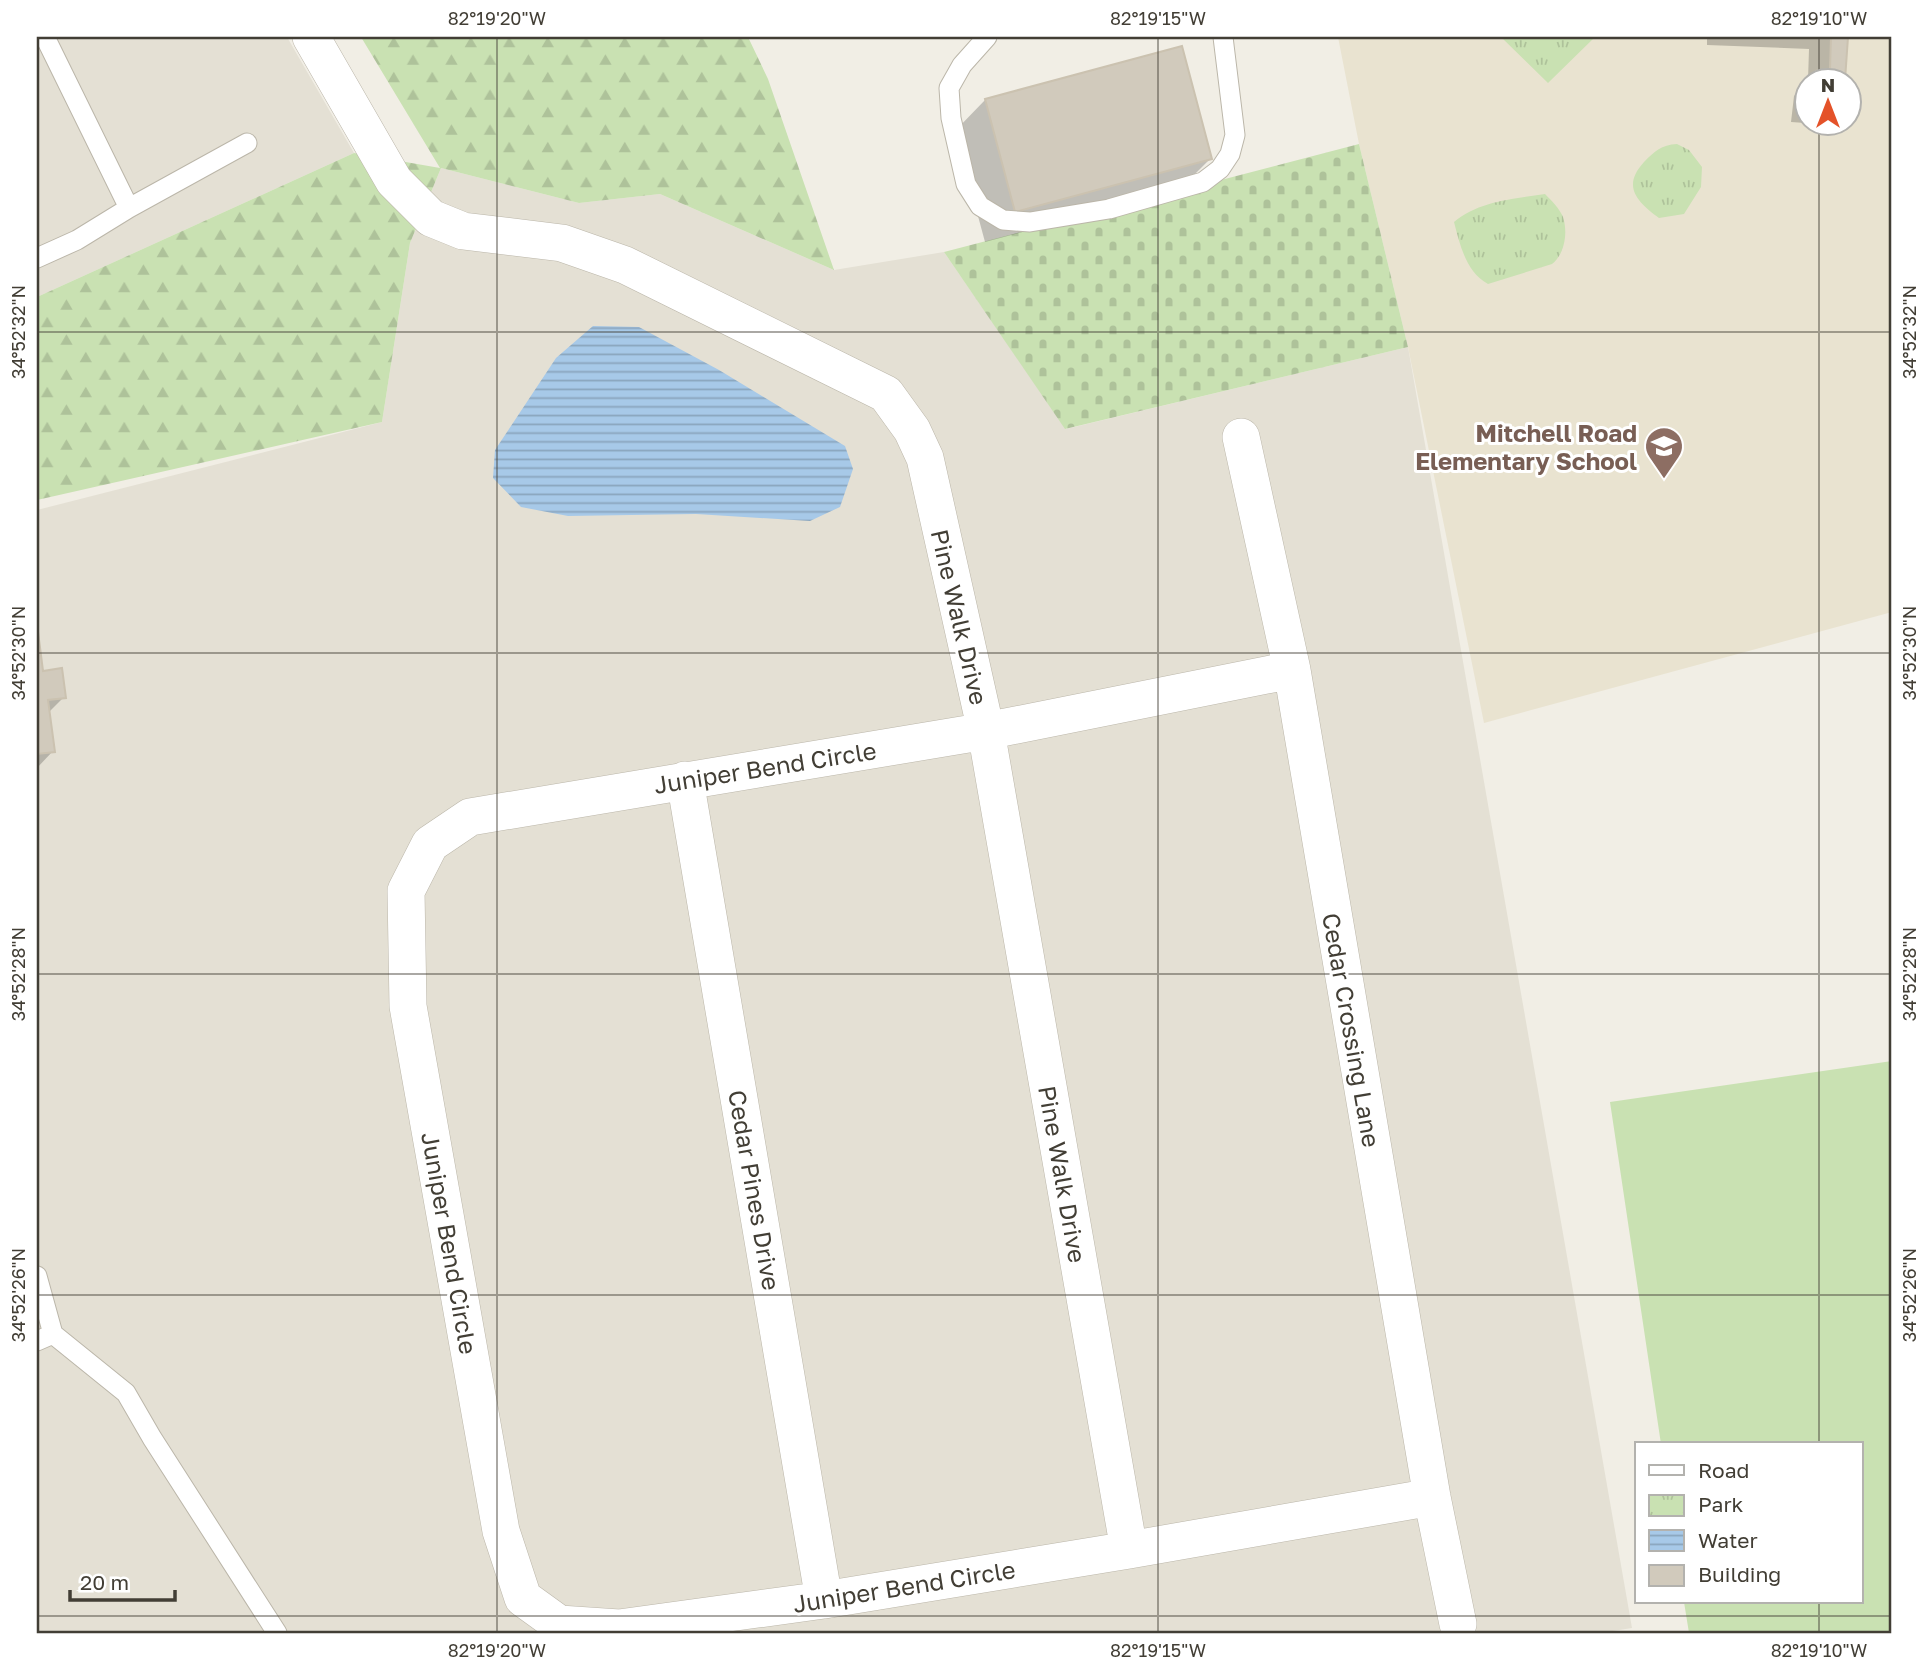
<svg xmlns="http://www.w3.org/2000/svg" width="1929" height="1670" font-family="'Golos Text',sans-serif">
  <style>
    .residential { fill: #e4e0d4 }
    .education { fill: #e9e3d0; fill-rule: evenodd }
    .forest { fill: url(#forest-firs) }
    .cemetery { fill: url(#cemetery-stones) }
    .park { fill: url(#park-tufts) }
    .pitch { fill: #c9e1b2 }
    .water { fill: url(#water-rules) }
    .shadow { fill: #0003 }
    .building { fill: #d1cabc; stroke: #cbc2b0; stroke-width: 2 }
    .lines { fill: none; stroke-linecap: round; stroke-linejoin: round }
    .lane-casing { stroke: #bbb6a9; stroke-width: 21 }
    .street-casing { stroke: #bbb6a9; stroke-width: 38 }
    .lane { stroke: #fff; stroke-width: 19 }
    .street { stroke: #fff; stroke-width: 37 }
    .ticks { fill: none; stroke: #423e35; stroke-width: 2; stroke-opacity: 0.45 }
    .labels { text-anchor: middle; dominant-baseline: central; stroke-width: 6; stroke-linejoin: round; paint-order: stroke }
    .education-label { font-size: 24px; font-weight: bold; fill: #785e54; stroke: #fff; text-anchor: end }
    .street-label { font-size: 24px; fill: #423e35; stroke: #fff }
    .neatline { fill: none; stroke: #423e35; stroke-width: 2.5 }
    .ticks-label { font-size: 18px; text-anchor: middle; fill: #423e35 }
  </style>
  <defs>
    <pattern id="forest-firs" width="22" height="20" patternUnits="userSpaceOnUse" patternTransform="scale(1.75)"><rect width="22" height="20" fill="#c9e1b2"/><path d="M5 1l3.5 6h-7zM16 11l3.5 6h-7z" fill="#aec29a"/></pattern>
    <pattern id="cemetery-stones" width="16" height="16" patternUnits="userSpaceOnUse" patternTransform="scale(1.75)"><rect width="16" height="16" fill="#c9e1b2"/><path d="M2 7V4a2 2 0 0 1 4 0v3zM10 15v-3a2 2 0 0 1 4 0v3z" fill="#aec29a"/></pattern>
    <pattern id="park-tufts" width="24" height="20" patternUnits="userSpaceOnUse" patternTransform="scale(1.75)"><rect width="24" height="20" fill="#c9e1b2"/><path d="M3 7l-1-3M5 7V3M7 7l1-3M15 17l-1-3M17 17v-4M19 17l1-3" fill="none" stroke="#aec29a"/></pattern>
    <pattern id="water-rules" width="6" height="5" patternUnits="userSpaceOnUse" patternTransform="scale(1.75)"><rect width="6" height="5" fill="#a7c9e8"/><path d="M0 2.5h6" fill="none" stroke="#8aa5bd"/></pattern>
  </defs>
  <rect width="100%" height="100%" fill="#f1eee5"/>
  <!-- residential -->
  <path class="residential" d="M37,37H287L354,153L37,297Z
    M441,168L579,203L660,194L834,270L944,252L1066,429L1408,347L1632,1628L1600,1633H37V510L382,422L410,243Z"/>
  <!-- education -->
  <path class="education" d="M1338,37H1892V612L1484,723L1408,347L1359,144ZM1806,80H1848V122H1806Z"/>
  <!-- forest -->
  <path class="forest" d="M361,37H748L768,79L834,270L660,194L579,203L441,168L410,243L382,422L37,500V297L354,153L440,168Z"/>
  <!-- cemetery -->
  <path class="cemetery" d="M1359,144L1408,347L1065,429L944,252Z"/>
  <!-- park -->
  <path class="park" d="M1501,37H1595L1548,83Z
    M1677,144L1689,150L1702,167L1701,187L1684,214L1659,218C1638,202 1621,187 1644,162C1655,151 1661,145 1677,144Z
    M1545,194C1551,200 1560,209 1563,217C1568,232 1565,254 1552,264L1488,284C1466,272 1460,245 1454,222C1479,201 1514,199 1545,194Z"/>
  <!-- pitch -->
  <path class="pitch" d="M1892,1061V1633H1689L1684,1602H1861V1444H1661L1610,1102Z"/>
  <!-- water -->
  <path class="water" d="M593,326L639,327L719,370L845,446L853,469L840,507L810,521L696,514L568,516L521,507L493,478L495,450L556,358Z"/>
  <!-- shadow -->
  <path class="shadow" d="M1707,37H1846L1844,80H1808L1809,49L1707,45Z
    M1806,83V122H1821L1819,124L1791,122L1794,96Z
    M985,100L1210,159L1179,190L985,242L955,131Z
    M37,638L41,673L64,697L48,713L53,751L37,768Z"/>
  <!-- building -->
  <path class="building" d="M1831,37H1848L1845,80H1815L1816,71L1830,69Z
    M1182,46L1212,159L1015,212L985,99Z
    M37,624L43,671L62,668L66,698L48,700L55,752L37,754Z"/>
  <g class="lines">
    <defs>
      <path id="lane" d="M45,37L129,208
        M987,37L962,65L949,88L951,118L966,184L980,206L1003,220L1030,222L1109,209L1203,182L1220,169L1230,154L1235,135L1223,37
        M37,258L77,240L129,208L247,143
        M37,1276L53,1334
        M37,1341L53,1334L126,1393L152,1438L277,1633"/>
      <path id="street" d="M311,37L394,181L431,218L463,231L562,243L625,265L886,394L912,430L925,458L986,731L1129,1550
        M1241,437L1292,670L1432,1497L1458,1624
        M1292,670L986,731L470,817L430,844L406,891L408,1006L501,1531L523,1598L559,1624L619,1628L824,1600L1129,1550L1432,1497
        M685,780L824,1600"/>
    </defs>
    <!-- lane casing -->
    <use href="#lane" class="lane-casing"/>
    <!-- street casing -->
    <use href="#street" class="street-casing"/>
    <!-- lane -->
    <use href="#lane" class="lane"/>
    <!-- street -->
    <use href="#street" class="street"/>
  </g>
  <!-- ticks -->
  <path class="ticks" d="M497,37V1633M1158,37V1633M1819,37V80M1819,122V1444M37,332H1892M37,653H1892M37,974H1892M37,1295H1892M1819,1602V1633M37,1616H1892"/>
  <!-- icons -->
  <defs>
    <symbol id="school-pin" viewBox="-11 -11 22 30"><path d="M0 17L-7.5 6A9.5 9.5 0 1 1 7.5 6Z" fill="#8d6e63" stroke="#fff"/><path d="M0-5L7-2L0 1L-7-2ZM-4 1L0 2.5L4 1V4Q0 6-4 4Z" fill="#fff"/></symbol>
  </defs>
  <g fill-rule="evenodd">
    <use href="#school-pin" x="1642" y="424" width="44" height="60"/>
  </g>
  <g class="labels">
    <!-- education labels -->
    <g class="education-label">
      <text x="1637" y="432">Mitchell Road<tspan x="1637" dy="28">Elementary School</tspan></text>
    </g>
    <!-- street labels -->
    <g class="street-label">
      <text transform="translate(960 617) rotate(77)">Pine Walk Drive</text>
      <text transform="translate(765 767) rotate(-9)">Juniper Bend Circle</text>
      <text transform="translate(1352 1030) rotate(80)">Cedar Crossing Lane</text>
      <text transform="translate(1063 1174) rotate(80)">Pine Walk Drive</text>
      <text transform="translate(755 1190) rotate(80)">Cedar Pines Drive</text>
      <text transform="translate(450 1243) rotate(80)">Juniper Bend Circle</text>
      <text transform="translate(904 1586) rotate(-9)">Juniper Bend Circle</text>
    </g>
  </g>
  <!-- border -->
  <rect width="1929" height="1670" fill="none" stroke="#ffffff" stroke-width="77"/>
  <!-- legend -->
  <rect x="1635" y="1442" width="228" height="161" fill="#ffffff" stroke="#b3b2ae" stroke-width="2"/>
  <rect x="1649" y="1465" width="35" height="10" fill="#ffffff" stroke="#b3b2ae" stroke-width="2"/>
  <text x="1698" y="1478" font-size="21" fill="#423e35">Road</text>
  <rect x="1649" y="1495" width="35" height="21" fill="url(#park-tufts)" stroke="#b3b2ae" stroke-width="2"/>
  <text x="1698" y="1512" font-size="21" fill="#423e35">Park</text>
  <rect x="1649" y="1530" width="35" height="21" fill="url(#water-rules)" stroke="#b3b2ae" stroke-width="2"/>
  <text x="1698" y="1548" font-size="21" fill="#423e35">Water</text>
  <rect x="1649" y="1565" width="35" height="21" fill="#d1cabc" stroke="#b3b2ae" stroke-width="2"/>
  <text x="1698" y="1582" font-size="21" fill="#423e35">Building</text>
  <!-- north arrow -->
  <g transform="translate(1828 102)"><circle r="33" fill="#ffffff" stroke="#b3b2ae" stroke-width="2"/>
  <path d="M0-5L12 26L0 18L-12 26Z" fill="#e45229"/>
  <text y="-10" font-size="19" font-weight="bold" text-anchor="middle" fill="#423e35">N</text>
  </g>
  <!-- scale -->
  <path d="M70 1590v10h105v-10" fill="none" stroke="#423e35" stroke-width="3.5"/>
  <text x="80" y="1590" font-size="21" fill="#423e35" stroke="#ffffff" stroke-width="5" paint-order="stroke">20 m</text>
  <rect x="38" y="38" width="1852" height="1594" class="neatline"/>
  <g class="ticks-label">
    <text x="497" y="25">82°19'20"W</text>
    <text x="1158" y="25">82°19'15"W</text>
    <text x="1819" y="25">82°19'10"W</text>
    <text transform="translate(19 332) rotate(-90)" y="6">34°52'32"N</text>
    <text transform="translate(1910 332) rotate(-90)" y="6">34°52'32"N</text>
    <text transform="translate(19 653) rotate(-90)" y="6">34°52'30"N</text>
    <text transform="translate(1910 653) rotate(-90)" y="6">34°52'30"N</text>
    <text transform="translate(19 974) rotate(-90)" y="6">34°52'28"N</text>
    <text transform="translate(1910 974) rotate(-90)" y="6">34°52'28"N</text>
    <text transform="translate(19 1295) rotate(-90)" y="6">34°52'26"N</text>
    <text transform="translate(1910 1295) rotate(-90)" y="6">34°52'26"N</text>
    <text x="497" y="1657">82°19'20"W</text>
    <text x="1158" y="1657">82°19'15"W</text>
    <text x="1819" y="1657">82°19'10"W</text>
  </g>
</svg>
